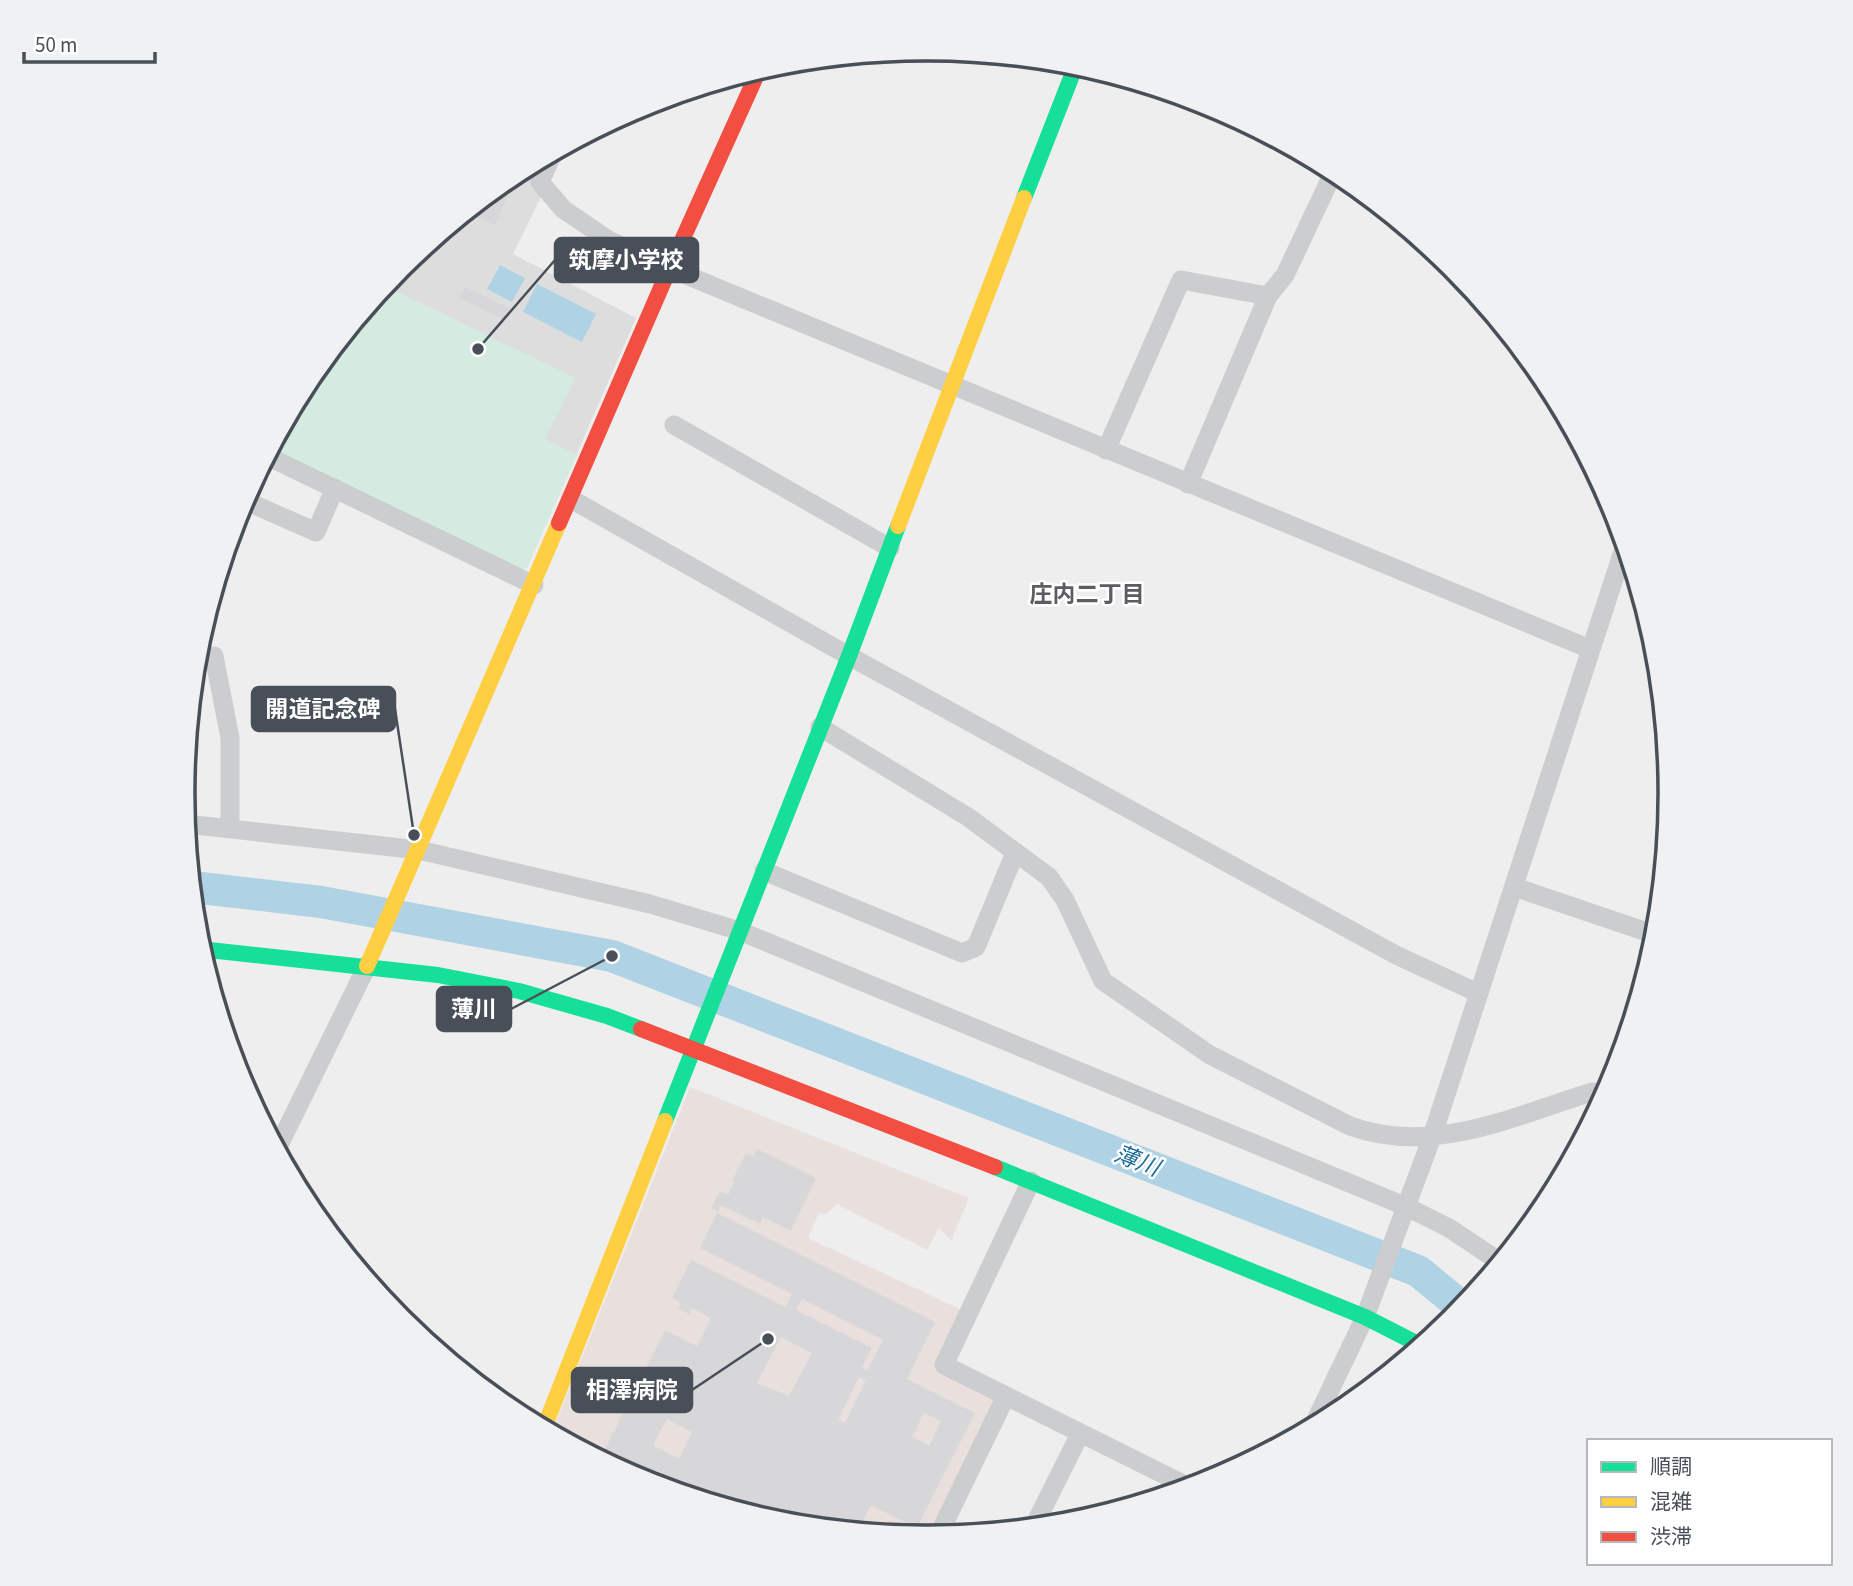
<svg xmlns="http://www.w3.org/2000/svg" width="1853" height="1586" font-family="'Source Sans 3','Noto Sans JP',sans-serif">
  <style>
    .education { fill: #ddd }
    .medical { fill: #e9e0dd }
    .green { fill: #d5ebe0 }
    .water { fill: #afd3e4 }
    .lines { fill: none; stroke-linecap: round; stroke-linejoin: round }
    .river { stroke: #afd3e4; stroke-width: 32 }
    .building { fill: #d7d6d9; fill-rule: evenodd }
    .street { stroke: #cbcdcf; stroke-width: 19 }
    .fast { stroke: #16e098; stroke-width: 16 }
    .slow { stroke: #ffcf43; stroke-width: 16 }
    .jam { stroke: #f24e42; stroke-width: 16 }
    .labels { text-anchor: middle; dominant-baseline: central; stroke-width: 5; stroke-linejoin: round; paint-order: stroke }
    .neighbourhood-label { font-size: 23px; font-weight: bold; fill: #5b5d61; stroke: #fff }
    .water-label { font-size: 23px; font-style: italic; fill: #1d6e96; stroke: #fff }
    .rim { fill: none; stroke: #484f58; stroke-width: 3.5 }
    .leader { fill: none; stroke: #484f58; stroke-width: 2.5 }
    .callout-dot { fill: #484f58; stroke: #fff; stroke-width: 2.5 }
    .callout { fill: #484f58; stroke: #484f58; stroke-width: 2.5 }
    .callout-label { font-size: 23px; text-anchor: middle; font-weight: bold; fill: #fff }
  </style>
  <rect width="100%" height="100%" fill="#efeeee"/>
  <!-- education -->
  <path class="education" d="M540,160L541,197L513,254L636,318L527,568L308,379L401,267L513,174Z"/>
  <!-- medical -->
  <path class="medical" d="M690,1087L969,1198L951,1241L939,1228L927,1250L837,1204L826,1214L819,1213L808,1238L962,1310L934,1368L997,1399L929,1537L781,1523L641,1480L552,1432Z"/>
  <!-- green -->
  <path class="green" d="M385,286L576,378L545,439L577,455L527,568L520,570L271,448L308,379Z"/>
  <!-- water -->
  <path class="water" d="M500,265L525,278L512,302L487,289Z
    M537,284L596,314L582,342L523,312Z"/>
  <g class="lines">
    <!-- river -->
    <path class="river" d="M192,887L321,902L612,956L1418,1271L1462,1307"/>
  </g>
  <!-- building -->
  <path class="building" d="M494,190L508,196L495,225L467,212Z
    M465,287L509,308L504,319L460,298Z
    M757,1149L816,1178L791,1231L763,1217L760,1224L721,1205L718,1212L711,1208L720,1191L728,1195L734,1182L732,1181L746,1153L753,1156Z
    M717,1213L935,1322L907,1379L975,1413L917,1528L871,1505L858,1530L833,1528L803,1513L794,1524L781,1523L672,1490L602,1455L665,1330L697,1346L711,1318L692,1308L689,1314L678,1308L681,1303L672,1298L691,1260L785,1307L792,1294L700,1248ZM802,1299L883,1340L867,1371L862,1368L872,1348L796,1310ZM781,1337L812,1353L789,1396L757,1383ZM859,1377L866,1380L845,1423L838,1420ZM924,1413L941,1421L929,1446L912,1437ZM667,1419L692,1432L679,1459L653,1445Z"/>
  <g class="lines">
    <!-- street -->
    <path class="street" d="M553,153L540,182L563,209L610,241L662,265L1590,649
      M674,425L890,548
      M1106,450L1181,280L1268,296
      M267,456L534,585
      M1188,484L1268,296L1285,275L1334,171
      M571,499L849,656L1396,955L1478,993
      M243,501H246L316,532L335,488
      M214,656L230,738V828
      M820,727L968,817L1049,877L1065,900L1103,981L1210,1055L1350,1126C1432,1156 1514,1116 1592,1092H1606
      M186,824L419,850L650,904L740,931L1407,1207L1449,1228L1500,1262
      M764,871L962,953L976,947L1015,853
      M1514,887L1656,935
      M277,1149L367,966
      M1031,1181L944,1365L1189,1487
      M1313,1426L1365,1317L1432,1137L1625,545
      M1034,1526L1080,1434
      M938,1536L1005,1398"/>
    <!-- fast -->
    <path class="fast" d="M1024,198L1076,65
      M200,949L438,975L519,991L607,1016L641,1029
      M665,1121L849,656L898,526
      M995,1167L1365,1317L1420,1345"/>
    <!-- slow -->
    <path class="slow" d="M898,526L1024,198
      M367,966L559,523
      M544,1428L665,1121"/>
    <!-- jam -->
    <path class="jam" d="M559,523L670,267L759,70
      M641,1029L995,1167"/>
  </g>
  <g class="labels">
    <!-- neighbourhood labels -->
    <g class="neighbourhood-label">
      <text x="1087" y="594">庄内二丁目</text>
    </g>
    <!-- water labels -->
    <g class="water-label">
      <text transform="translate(1137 1161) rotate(21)">薄川</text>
    </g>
  </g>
  <!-- crop -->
  <path d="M0 0H1853V1586H0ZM926 61H927A731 731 0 0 1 1658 792V794A731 731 0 0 1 927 1525H926A731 731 0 0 1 195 794V792A731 731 0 0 1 926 61Z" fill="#f0f1f2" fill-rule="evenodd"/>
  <path class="rim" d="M926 61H927A731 731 0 0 1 1658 792V794A731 731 0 0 1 927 1525H926A731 731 0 0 1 195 794V792A731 731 0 0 1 926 61Z"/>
  <!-- callouts -->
  <path class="leader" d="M478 349L555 260M414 835L395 709M612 956L511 1009M768 1339L692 1390"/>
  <g class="callout-dot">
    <circle cx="478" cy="349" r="7"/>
    <circle cx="414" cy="835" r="7"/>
    <circle cx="612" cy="956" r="7"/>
    <circle cx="768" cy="1339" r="7"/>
  </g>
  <g class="callout">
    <rect x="555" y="238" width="143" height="44" rx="7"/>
    <rect x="252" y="687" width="143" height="44" rx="7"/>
    <rect x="437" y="987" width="74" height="44" rx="7"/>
    <rect x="572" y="1368" width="120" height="44" rx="7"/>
  </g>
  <g class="callout-label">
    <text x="626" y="268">筑摩小学校</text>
    <text x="323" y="717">開道記念碑</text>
    <text x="474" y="1017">薄川</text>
    <text x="632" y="1398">相澤病院</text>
  </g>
  <!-- legend -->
  <rect x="1587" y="1439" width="245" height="126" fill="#ffffff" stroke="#b6b9bc" stroke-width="2"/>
  <rect x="1601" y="1462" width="35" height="10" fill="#16e098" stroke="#b6b9bc" stroke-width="2"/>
  <text x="1650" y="1474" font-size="21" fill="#484f58">順調</text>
  <rect x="1601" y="1497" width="35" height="10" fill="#ffcf43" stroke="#b6b9bc" stroke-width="2"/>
  <text x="1650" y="1509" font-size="21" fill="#484f58">混雑</text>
  <rect x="1601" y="1532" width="35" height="10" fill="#f24e42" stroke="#b6b9bc" stroke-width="2"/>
  <text x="1650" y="1544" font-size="21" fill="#484f58">渋滞</text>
  <!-- scale -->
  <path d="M24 52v10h131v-10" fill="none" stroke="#484f58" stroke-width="3.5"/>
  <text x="35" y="52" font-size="21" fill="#484f58" stroke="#ffffff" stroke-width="5" paint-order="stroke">50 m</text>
</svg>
